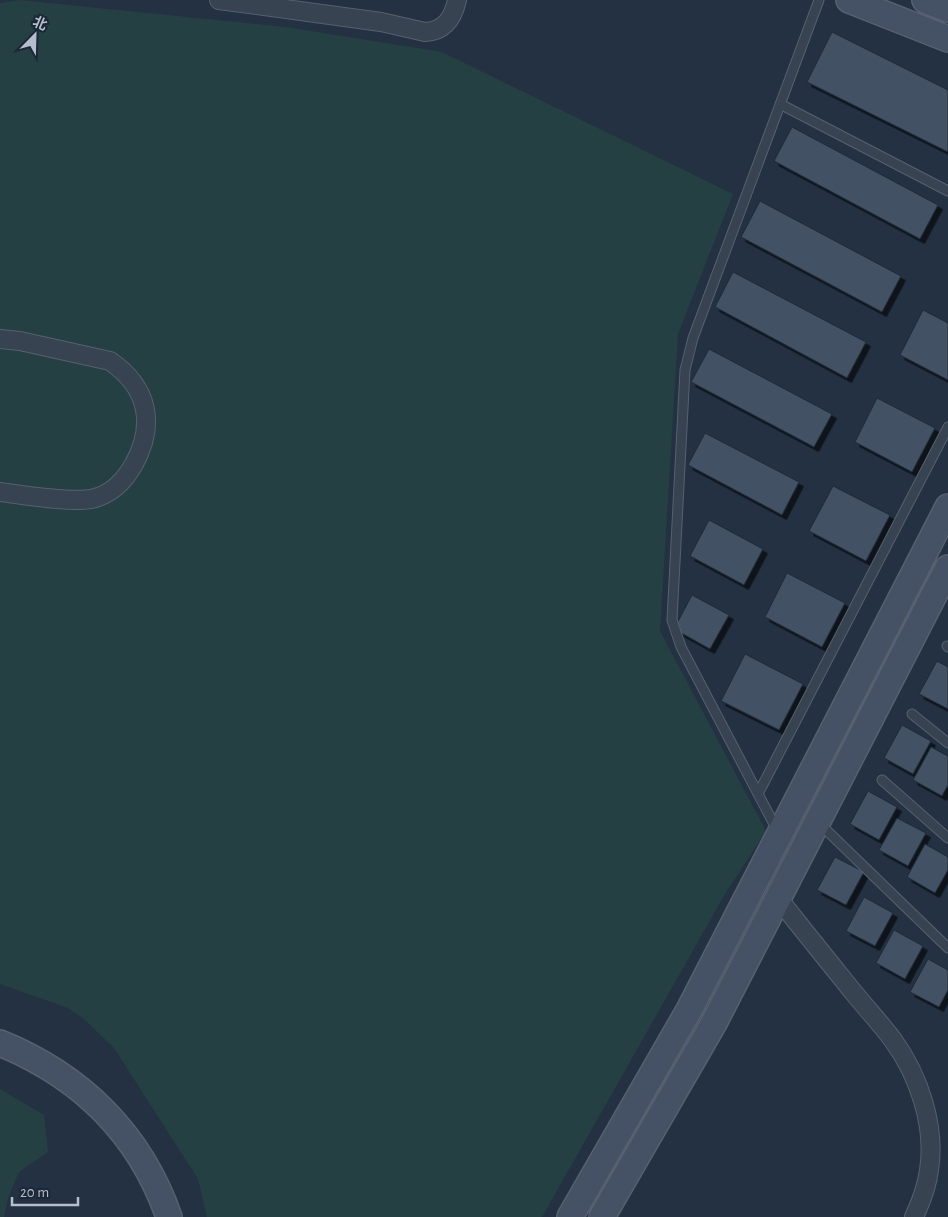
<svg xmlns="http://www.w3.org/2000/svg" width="948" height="1217" font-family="'Alegreya Sans','Noto Sans SC',sans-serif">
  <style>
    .green { fill: #254043 }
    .building { fill: #425164; stroke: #1e2a39; filter: url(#shadow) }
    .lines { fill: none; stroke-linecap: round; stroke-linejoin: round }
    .service-casing { stroke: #55616f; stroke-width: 11 }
    .minor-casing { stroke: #55616f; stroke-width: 20 }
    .secondary-casing { stroke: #55616f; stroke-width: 28 }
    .service { stroke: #384351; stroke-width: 9 }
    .minor { stroke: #384351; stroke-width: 18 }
    .secondary { stroke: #455265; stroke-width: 25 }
  </style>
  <defs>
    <filter id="shadow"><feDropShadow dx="4.5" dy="4.5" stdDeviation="0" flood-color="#0009"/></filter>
  </defs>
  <rect width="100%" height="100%" fill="#233142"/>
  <!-- green -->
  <path class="green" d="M19,0L286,27L442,52L733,194L678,334L660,631L766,831L725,894L542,1217H207L198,1179L114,1048L83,1018L68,1008L0,984V3Z
    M0,1089L44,1115L48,1152L19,1172L8,1198L4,1217H0Z"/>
  <!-- building -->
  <path class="building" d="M832,32L948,90V152L807,82Z
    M792,127L938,205L920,239L774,161Z
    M760,201L901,276L882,312L741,237Z
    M733,272L866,342L847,378L715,307Z
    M923,310L948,323V380L900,355Z
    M709,349L832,414L814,447L691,382Z
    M877,398L935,428L912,472L855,442Z
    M705,433L799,482L782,515L688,465Z
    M833,486L890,515L866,561L809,531Z
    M709,520L763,549L744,585L690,556Z
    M787,573L845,603L822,647L765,617Z
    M692,595L729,615L710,649L674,629Z
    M745,654L803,684L779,730L721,701Z
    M937,661L948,667V709L919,694Z
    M902,725L931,741L913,774L884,758Z
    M931,747L948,756V785L942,796L913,780Z
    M868,791L897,807L879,840L850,824Z
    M897,818L926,833L908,866L879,850Z
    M925,844L948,857V870L935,893L907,877Z
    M835,857L864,872L846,905L817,890Z
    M864,897L893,913L875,946L846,931Z
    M894,930L923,946L905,979L876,963Z
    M928,959L948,970V990L939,1007L910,992Z"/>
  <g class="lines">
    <defs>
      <path id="service" d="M780,104L948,191
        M947,646L948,647
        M912,714L948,743
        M882,780L948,838
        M758,794L948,427
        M819,823L948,948
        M777,830L681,647L672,620L685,370L693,338L819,0"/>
      <path id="minor" d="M219,0L381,22L425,32C445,31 453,18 457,0
        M0,339L20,341L110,361C148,387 156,424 134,464C125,480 113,493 95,498C75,504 23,495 0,492
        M778,898C803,930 829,962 854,993C867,1009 881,1024 893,1040C919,1076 936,1126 929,1170C927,1187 921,1202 914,1217"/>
      <path id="secondary" d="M849,0L948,39
        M925,0L948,9
        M0,1043C81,1076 140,1134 169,1217
        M570,1217L689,1010L948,507
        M602,1217L714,1023L948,568"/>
    </defs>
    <!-- service casing -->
    <use href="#service" class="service-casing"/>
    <!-- minor casing -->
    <use href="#minor" class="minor-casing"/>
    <!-- secondary casing -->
    <use href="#secondary" class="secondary-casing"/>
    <!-- service -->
    <use href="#service" class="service"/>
    <!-- minor -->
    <use href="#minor" class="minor"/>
    <!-- secondary -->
    <use href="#secondary" class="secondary"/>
  </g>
  <!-- north arrow -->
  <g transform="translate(35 35) rotate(23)" stroke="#1c2837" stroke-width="4" paint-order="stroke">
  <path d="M0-4L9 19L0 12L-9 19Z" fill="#b4becc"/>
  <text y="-8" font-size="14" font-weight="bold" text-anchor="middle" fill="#b4becc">北</text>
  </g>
  <!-- scale -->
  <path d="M12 1197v8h66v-8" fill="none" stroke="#b4becc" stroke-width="2.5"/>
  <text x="20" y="1197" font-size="15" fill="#b4becc" stroke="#1c2837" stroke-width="4" paint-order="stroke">20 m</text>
</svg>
